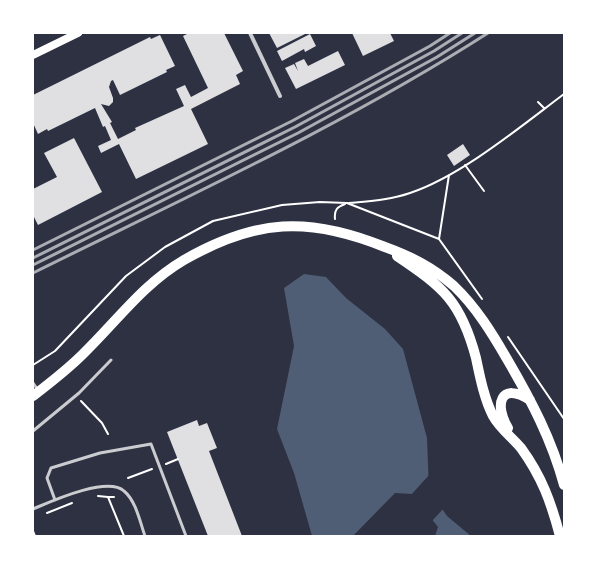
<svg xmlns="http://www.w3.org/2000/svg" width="597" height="569" font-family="'Varela Round',sans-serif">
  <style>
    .water { fill: #4f5d75 }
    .pier { fill: #2d3142 }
    .building { fill: #e0e0e3 }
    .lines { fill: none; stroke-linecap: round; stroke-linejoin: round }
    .path { stroke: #fff; stroke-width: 2 }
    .service { stroke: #caccd0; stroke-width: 3 }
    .minor { stroke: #caccd0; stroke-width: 4 }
    .secondary { stroke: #fff; stroke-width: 8 }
    .primary { stroke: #fff; stroke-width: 10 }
    .rail { stroke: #abadb3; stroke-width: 3 }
  </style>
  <rect width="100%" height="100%" fill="#2d3142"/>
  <!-- water -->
  <path class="water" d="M304,274L326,277L346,298L385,329L403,349L427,438L429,490L447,516L471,536H435L438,527L412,494L395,493L353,536H312L294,473L277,429L294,346L284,288Z"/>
  <!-- pier -->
  <path class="pier" d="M431,473V489L444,508L431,522L410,496Z"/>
  <!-- building -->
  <path class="building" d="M189,33H224L243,71L236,75L240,84L191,109L208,144L136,179L119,144L101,153L98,146L111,140L105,126L103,127L95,108L48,131L47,129L38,134L33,123V95L150,37L151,39L160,35L175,66L166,70L167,72L120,95L113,80L111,81L109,87L113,98V102L109,106L101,104L112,122L110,123L118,139L136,130L135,128L184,106L176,89L185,85L191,97L208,88L183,36Z
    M269,33H307L277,48Z
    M352,33H390L394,41L363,56Z
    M310,34L316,46L305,52L304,49L282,61L277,51Z
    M338,51L345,65L296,89L285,68L294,64L298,71L295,63L304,59L308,66Z
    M74,138L102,192L38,225L33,215V189L57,177L44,153Z
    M463,144L470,155L454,166L447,155Z
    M197,420L199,426L207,423L217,448L209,451L242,536H208L167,432Z"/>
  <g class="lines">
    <!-- path -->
    <path class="path" d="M538,102L544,108
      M465,165L484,191
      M349,203C369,201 390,200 410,193C461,176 520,127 564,94
      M335,219C334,210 337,207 345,204
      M439,239L449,175
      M508,337L564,419
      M33,365L55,351L126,276L165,247L213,221L282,205L320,202L347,203L439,239L482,299
      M81,401L102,423L108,434
      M166,464L178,459
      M128,478L152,469
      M98,496L108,497L124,536
      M108,497H114
      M47,513L72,503
      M33,531L35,536"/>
    <!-- service -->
    <path class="service" d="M33,383L38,390
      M33,431L79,393L111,360
      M55,500L47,478L51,468L100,453L151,444L186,536
      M33,509C52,501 107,476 124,491C136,501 140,522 145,536"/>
    <!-- minor -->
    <path class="minor" d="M250,33L280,96"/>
    <!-- secondary -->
    <path class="secondary" d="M33,55L78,33"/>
    <!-- primary -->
    <path class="primary" d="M397,256C443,287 461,301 476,358C480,377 484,398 493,416C500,429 512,437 521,448C542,477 551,502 560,536
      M33,396C50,383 68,369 83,354C117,321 143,284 184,260C256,219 308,216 385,247C412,257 432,267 454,286C476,307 492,333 507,359C531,400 552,440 564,485
      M508,428C494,405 500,381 530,400"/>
    <!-- rail -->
    <path class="rail" d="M33,250L292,121L430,46L450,33
      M33,258L295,127L434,51L462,33
      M33,265L298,133L437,57L475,33
      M33,273C186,197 344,125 488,33"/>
  </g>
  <!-- border -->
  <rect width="597" height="569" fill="none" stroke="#ffffff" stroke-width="68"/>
</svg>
